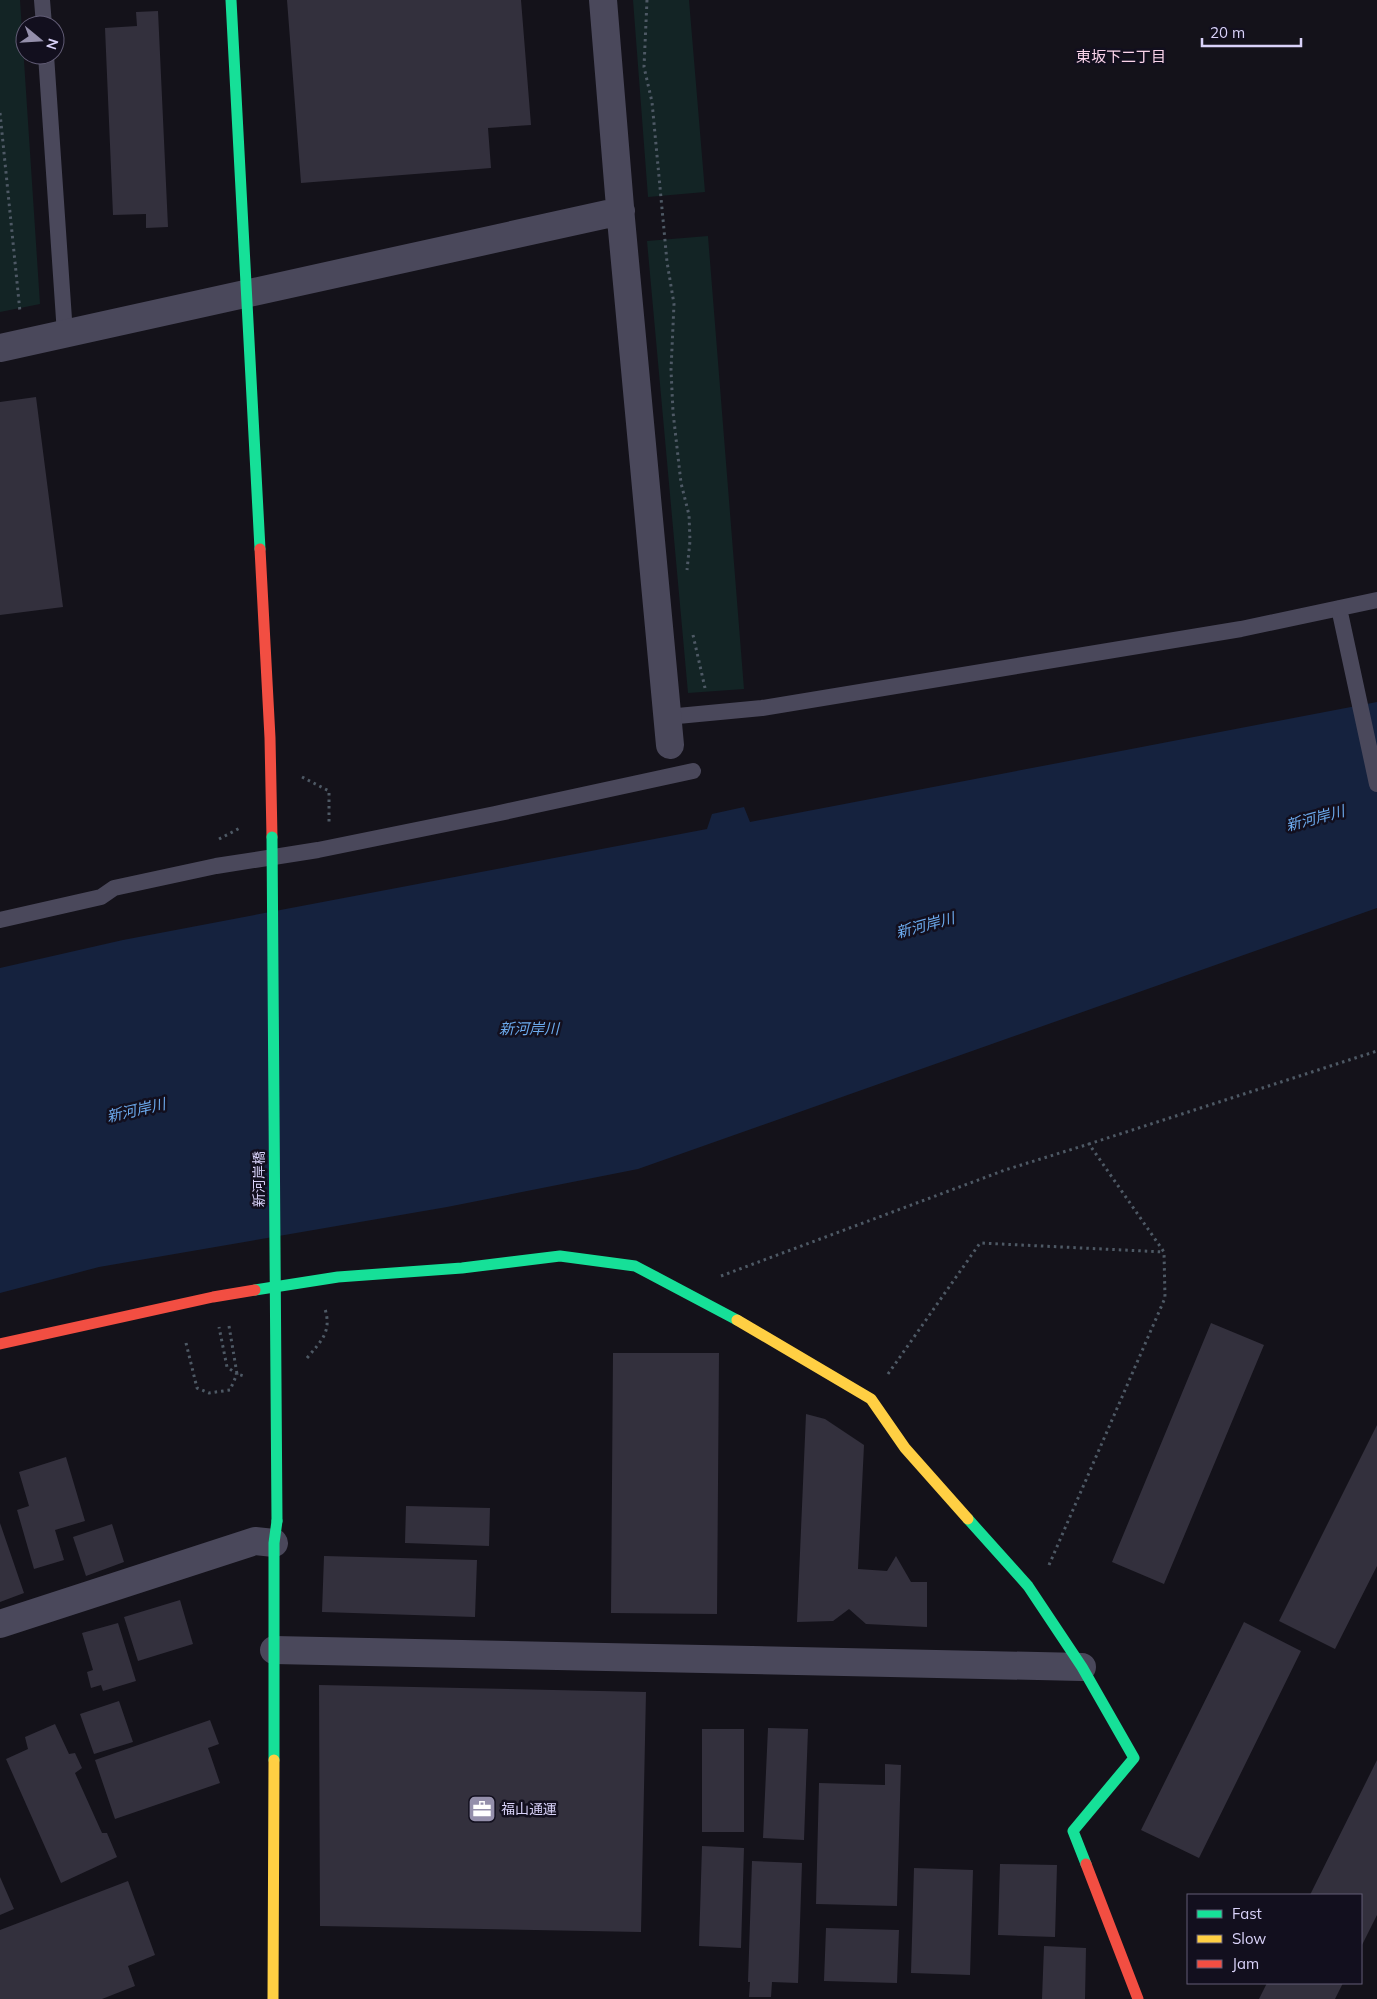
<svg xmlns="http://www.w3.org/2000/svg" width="1377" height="1999" font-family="Mulish,'Noto Sans JP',sans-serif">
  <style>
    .green { fill: #132425 }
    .water { fill: #15223e }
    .building { fill: #33303d }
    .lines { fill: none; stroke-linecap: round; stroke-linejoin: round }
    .path { stroke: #4e5965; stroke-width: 3; stroke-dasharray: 2.5 4; stroke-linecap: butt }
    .lane { stroke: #4a485b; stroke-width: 16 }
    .street { stroke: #4a485b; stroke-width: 28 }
    .fast { stroke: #16e098; stroke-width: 11 }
    .slow { stroke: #ffcf43; stroke-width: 11 }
    .jam { stroke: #f24e42; stroke-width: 11 }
    .fast-bridge { stroke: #16e098; stroke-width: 11 }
    .labels { text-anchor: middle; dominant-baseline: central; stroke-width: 5; stroke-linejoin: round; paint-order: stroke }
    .street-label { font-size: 14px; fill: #d9d2f9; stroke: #120f1e }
    .poi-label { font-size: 14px; fill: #d9d2f9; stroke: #120f1e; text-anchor: start }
    .neighbourhood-label { font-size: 15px; fill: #fad4ea; stroke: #120f1e }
    .water-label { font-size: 15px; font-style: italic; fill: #6caaed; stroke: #120f1e }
  </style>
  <rect width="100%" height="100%" fill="#14121a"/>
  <!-- green -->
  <path class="green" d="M0,0H20L40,304L0,312Z
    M633,0H689L705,192L648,197Z
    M708,236L744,689L688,693L647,241Z"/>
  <!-- water -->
  <path class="water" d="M1377,702V908L638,1169L447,1207L99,1267L0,1293V968L123,940L707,829L712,814L744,807L750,822Z"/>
  <!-- building -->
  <path class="building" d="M287,0H521L531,125L488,128L491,168L301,183Z
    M158,11L168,227L146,228V214L113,215L105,28L137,26L136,12Z
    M36,397L63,607L0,615V402Z
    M1211,1323L1264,1345L1164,1584L1112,1562Z
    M613,1353H719L717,1614L611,1613Z
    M806,1414L825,1419L864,1445L858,1569L887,1571L896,1556L911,1582H927V1627L866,1624L849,1609L833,1621L797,1622Z
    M1377,1425V1566L1335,1649L1279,1621Z
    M66,1457L85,1521L55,1530L64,1560L34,1569L17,1510L29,1506L19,1472Z
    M406,1506L490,1508L489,1546L405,1543Z
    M0,1523L24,1593L0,1602Z
    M112,1524L124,1562L86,1576L73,1537Z
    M324,1556L477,1560L475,1617L322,1612Z
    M180,1600L193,1644L138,1661L124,1617Z
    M1244,1622L1301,1651L1199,1858L1141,1830Z
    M118,1623L136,1681L103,1691L101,1685L91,1688L87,1672L93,1670L82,1633Z
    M319,1685L646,1692L641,1932L320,1926Z
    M119,1701L133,1742L94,1754L80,1714Z
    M210,1720L219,1744L208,1748L220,1783L115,1819L95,1760Z
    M55,1724L69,1754L75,1753L82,1768L75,1773L102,1833H107L117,1857L61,1883L6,1759L28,1749L25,1737Z
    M768,1728L808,1729L804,1840L763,1838Z
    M702,1729H744V1832H702Z
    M1377,1760V1915L1361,1947V1895H1310Z
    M885,1764L901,1765L897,1906L816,1904L819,1783L885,1785Z
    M702,1846L744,1848L741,1948L699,1946Z
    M752,1861L802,1863L798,1983L772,1982L771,1997H749L750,1982H748Z
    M1000,1864L1057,1865L1055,1937L998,1935Z
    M914,1868L973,1870L970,1975L911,1973Z
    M0,1877L14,1909L0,1915Z
    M128,1881L155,1955L128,1966L135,1986L102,1999H0V1930Z
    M826,1928L899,1930L897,1983L824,1981Z
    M1044,1946L1086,1948L1085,1999H1042Z
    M1267,1983H1343L1335,1999H1259Z"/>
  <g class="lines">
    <!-- path -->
    <path class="path" d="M647,0L644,67L652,102L667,262L674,304L671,370L673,412L681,483L689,515L690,541L687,570
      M0,113L20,312
      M693,635L705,688
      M302,777L329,791V822
      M219,839L240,828
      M721,1276L1005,1170L1089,1144
      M229,1326L237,1374L244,1376
      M186,1343L197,1388L209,1393L230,1390L237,1374L227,1367L219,1327
      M307,1358C321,1341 332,1332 325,1309
      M888,1374L980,1243L1164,1252
      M1049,1565L1165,1298L1164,1252L1089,1144L1377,1051"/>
    <!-- lane -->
    <path class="lane" d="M42,0L44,25
      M46,55L65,334
      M1339,608L1377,784
      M667,717L762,708L1241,629L1377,600
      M0,920L101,897L114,888L216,866L318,850L495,814L693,771"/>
    <!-- street -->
    <path class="street" d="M603,0L621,219L670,745
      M0,348L621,211
      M0,1624L255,1541L274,1543
      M274,1650L1082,1667"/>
    <!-- fast -->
    <path class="fast" d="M231,0L260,549
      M255,1290L338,1277L462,1268L560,1256L635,1266L737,1320
      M968,1519L1028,1586L1082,1667L1134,1758L1073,1831L1086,1864
      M274,1760V1543L277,1521"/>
    <!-- slow -->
    <path class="slow" d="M737,1320L871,1399L905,1448L968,1519
      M273,1999L274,1760"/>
    <!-- jam -->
    <path class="jam" d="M260,549L270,738L272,837
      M0,1344L213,1297L255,1290
      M1086,1864L1138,1999"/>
    <!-- fast-bridge -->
    <path class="fast-bridge" d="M272,837L277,1521"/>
  </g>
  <!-- icons -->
  <defs>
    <symbol id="office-square" viewBox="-11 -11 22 22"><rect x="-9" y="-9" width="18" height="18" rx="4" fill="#948fab" stroke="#120f1e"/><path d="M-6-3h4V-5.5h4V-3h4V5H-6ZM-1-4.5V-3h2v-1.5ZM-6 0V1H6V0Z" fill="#fff"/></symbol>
  </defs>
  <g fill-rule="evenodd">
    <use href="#office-square" x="466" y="1793" width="32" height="32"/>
  </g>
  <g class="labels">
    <!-- street labels -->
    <g class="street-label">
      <text transform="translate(259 1179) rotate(-90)">新河岸橋</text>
    </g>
    <!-- poi labels -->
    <g class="poi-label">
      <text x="501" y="1809">福山通運</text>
    </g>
    <!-- neighbourhood labels -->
    <g class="neighbourhood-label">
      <text x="1121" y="56">東坂下二丁目</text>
    </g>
    <!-- water labels -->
    <g class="water-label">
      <text transform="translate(1315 818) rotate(-15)">新河岸川</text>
      <text transform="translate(925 925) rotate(-15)">新河岸川</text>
      <text x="529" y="1028">新河岸川</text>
      <text transform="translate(136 1110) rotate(-13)">新河岸川</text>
    </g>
  </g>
  <!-- legend -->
  <rect x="1187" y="1894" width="175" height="90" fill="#120f1e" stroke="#625d76"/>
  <rect x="1197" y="1910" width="25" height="8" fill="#16e098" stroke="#625d76"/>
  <text x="1232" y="1919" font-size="15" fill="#d9d2f9">Fast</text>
  <rect x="1197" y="1935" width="25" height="8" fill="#ffcf43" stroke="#625d76"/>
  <text x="1232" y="1944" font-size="15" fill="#d9d2f9">Slow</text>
  <rect x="1197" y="1960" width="25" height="8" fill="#f24e42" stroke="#625d76"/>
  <text x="1232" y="1969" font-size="15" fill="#d9d2f9">Jam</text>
  <!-- north arrow -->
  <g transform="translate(40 40) rotate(108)"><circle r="24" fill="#120f1e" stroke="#625d76"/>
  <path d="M0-4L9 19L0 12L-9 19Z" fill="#948fab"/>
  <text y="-8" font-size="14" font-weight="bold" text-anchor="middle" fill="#d9d2f9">N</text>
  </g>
  <!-- scale -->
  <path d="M1202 38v8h99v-8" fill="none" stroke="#d9d2f9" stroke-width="2.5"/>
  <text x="1210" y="38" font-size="15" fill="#d9d2f9" stroke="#120f1e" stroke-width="4" paint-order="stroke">20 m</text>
</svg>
